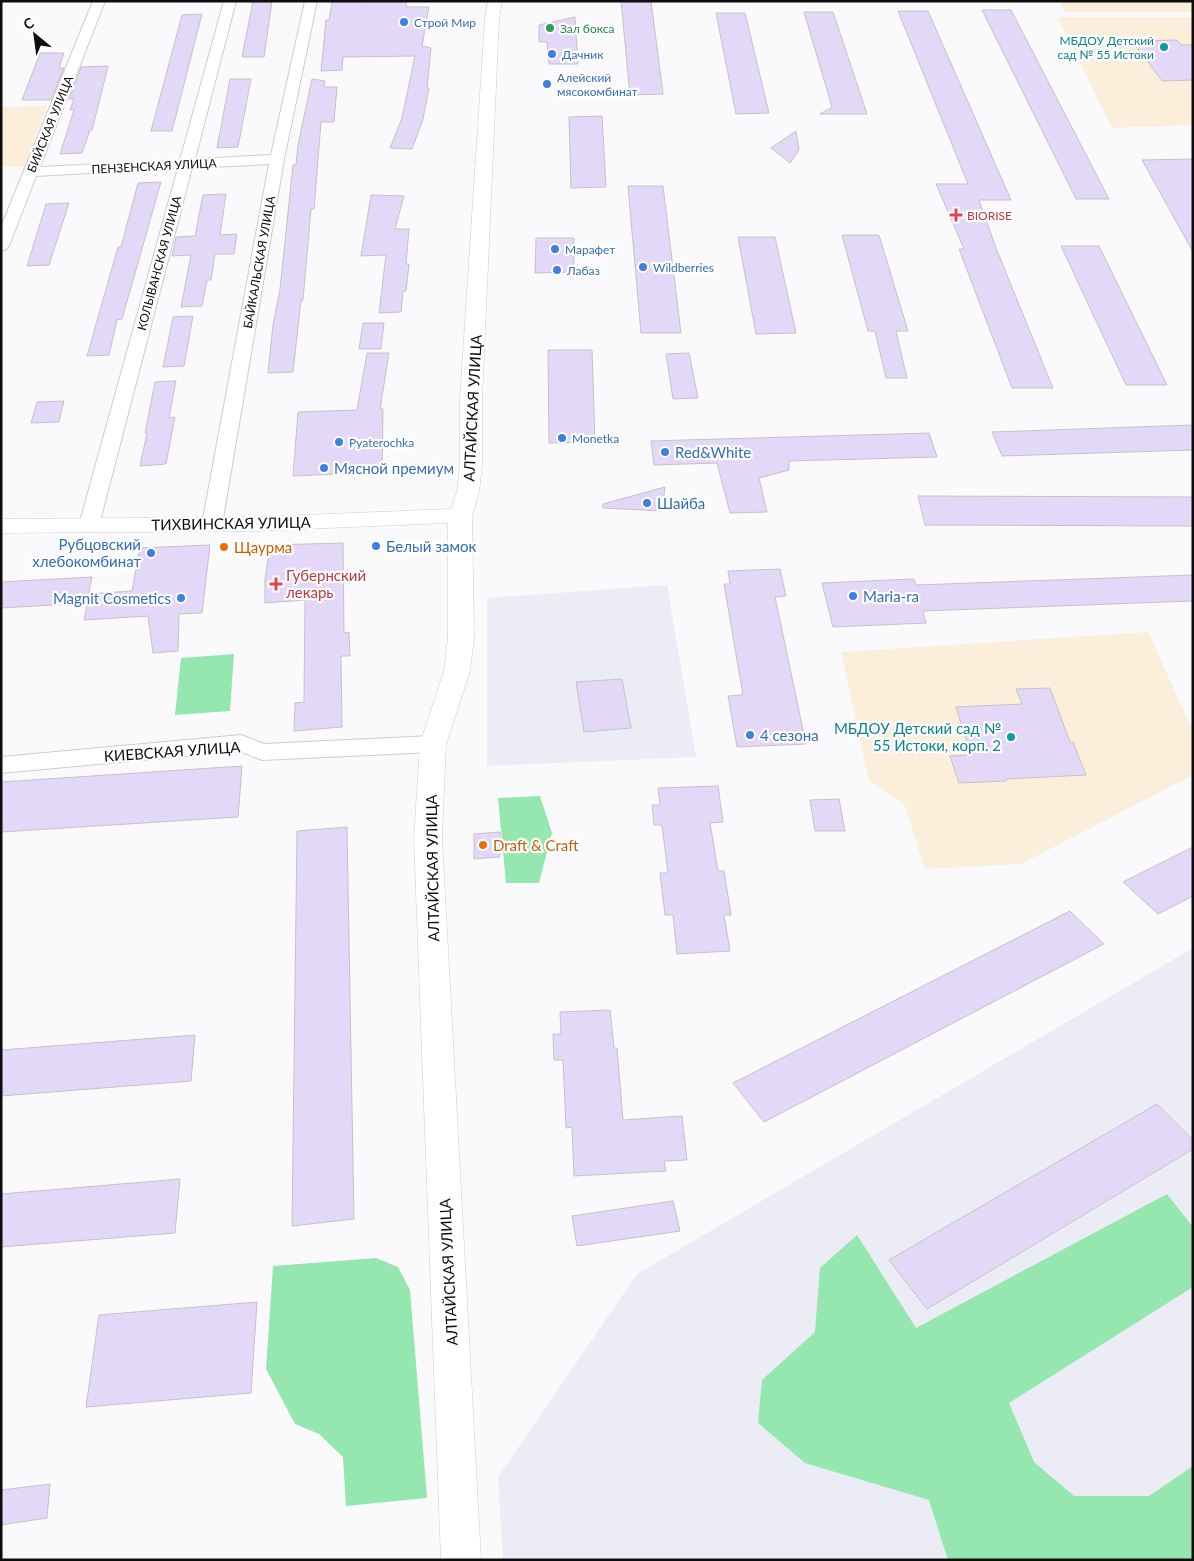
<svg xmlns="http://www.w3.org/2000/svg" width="1194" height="1561" font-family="Lato,sans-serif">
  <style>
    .built { fill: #ebecf5 }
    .education { fill: #fbefdb }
    .green { fill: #95e6af }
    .building { fill: #e4d8f9; stroke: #c3c3c5 }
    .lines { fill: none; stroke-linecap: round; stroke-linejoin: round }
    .street-casing { stroke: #cdcdcf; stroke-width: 2 }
    .secondary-casing { stroke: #cdcdcf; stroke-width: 1 }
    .street { fill: #fff; fill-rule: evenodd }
    .secondary { fill: #fff; fill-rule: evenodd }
    .shop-dot { fill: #3f7fe0; stroke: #fff; stroke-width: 2 }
    .leisure-dot { fill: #2e9e5b; stroke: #fff; stroke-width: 2 }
    .culture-dot { fill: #0f9aa8; stroke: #fff; stroke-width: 2 }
    .health-dot { fill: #e0444e; stroke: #fff; stroke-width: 2 }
    .food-dot { fill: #e8710a; stroke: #fff; stroke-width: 2 }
    .labels { text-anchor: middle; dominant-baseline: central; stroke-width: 4.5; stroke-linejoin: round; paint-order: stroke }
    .far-shop-label { font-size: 12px; fill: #366cbe; stroke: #fff; text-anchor: start }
    .far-leisure-label { font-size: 12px; fill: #27864d; stroke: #fff; text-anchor: start }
    .far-culture-label { font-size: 12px; fill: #0d838f; stroke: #fff; text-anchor: end }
    .far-street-label { font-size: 12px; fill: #0d0d0e; stroke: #fff }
    .far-health-label { font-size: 12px; fill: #be3a42; stroke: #fff; text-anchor: start }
    .street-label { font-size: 15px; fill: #0d0d0e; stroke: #fff }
    .shop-label { font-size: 15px; fill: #366cbe; stroke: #fff; text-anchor: start }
    .food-label { font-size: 15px; fill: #c56008; stroke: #fff; text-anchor: start }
    .health-label { font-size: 15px; fill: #be3a42; stroke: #fff; text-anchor: start }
    .culture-label { font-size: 15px; fill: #0d838f; stroke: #fff; text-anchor: end }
  </style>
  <rect width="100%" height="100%" fill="#fafafc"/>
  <!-- built -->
  <path class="built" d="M667,585L696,757L487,766V598Z
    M1193,948V1560H503L498,1477L637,1274Z"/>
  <!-- education -->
  <path class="education" d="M1059,1H1193V12H1065Z
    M1058,17H1193V125L1112,128Z
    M47,106L24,167H1V107Z
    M1148,632L1193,731V775L1021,864L925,869L904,804L869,781L841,652Z"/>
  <!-- green -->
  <path class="green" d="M234,654L230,711L175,715L181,658Z
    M540,796L552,833L539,883H506L498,798Z
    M1167,1194L1193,1227V1287L1009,1403L1034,1462L1074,1496H1149L1193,1466V1560H948L929,1500L805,1463L758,1423L762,1380L815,1332L820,1268L857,1235L916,1328Z
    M376,1258L398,1267L410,1290L427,1498L346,1506L343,1457L319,1434L295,1424L266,1369L273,1266Z"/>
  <!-- building -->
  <path class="building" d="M253,1H272L264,57H242Z
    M407,1L406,7H429L422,46L431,48L427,88H429L423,119L412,149L390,148L402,118L415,56L343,57L342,70L321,71L326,20H329L332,2Z
    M621,1H651L663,94L630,95Z
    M982,10H1011L1109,199H1076Z
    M898,11H928L1011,200H979L996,248L1053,388H1012L959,249H964L936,184H968Z
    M804,12H833L867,114H820L832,107Z
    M716,13H745L769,113L736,114Z
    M202,14L172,131H151L182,15Z
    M575,17L578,64H549L547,42H539V25Z
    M1177,40L1181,45H1193V80L1162,81L1132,41Z
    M40,53H64L59,68H64L51,100H22Z
    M108,66L92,130H90L82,153L60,154L74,110H70L74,99H69L81,67Z
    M230,79H251L238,147L217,148Z
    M312,79L325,81L324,87H337L334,122H321L314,209H311L303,300H301L293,372L268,373L273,325L280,289L293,165L296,164L298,145Z
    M602,116L606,187L571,188L569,117Z
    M796,131L799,150L790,163L771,148Z
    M1193,159V252L1142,160Z
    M161,182L122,319L117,320L109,355L87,356L118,247H121L138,183Z
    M628,186H663L681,333H641Z
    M226,194L220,235L237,234L234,254H215L211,280H207L202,306L181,307L191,255L172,256L176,237L195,236L203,195Z
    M371,195L404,196L395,229H409L406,264H409L406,291H403L401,312L379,313L386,255L361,256Z
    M69,203L49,265L27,266L46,204Z
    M842,235H879L908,331H896L907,378H886L875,331H868Z
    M738,237H775L796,333L756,334Z
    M536,238H574V272L535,273Z
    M1061,246H1099L1167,385H1126Z
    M193,316L184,366L163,367L173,317Z
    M363,323H384L381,349H359Z
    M548,350H592L595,442L549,443Z
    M367,353H389L380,409H383L382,472L293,476L298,412L357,410Z
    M689,353L698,398L673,399L666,354Z
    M176,381L169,418L175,417L166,464L140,466L147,433H145L155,382Z
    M64,401L59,422L31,423L37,402Z
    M1193,425V450L1002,456L992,432Z
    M929,433L937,457L789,461V470L759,478L767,512L730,513L717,463L654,465L651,441Z
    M665,487L662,511L603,508V504Z
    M918,496L1193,497V526L925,525Z
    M343,543L344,633L349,632L350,656H341L342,727L294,731L295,703L304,702L305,600L265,603V580L270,545Z
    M210,545L202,613L179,614L178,651L153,653L148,616L84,620L89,594L132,591L140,548Z
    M780,569L786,596L775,597L806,744L737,747L728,696L743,695L724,584H730L728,571Z
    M1193,575V601L923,611L926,623L833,627L822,583L914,579L916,585Z
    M92,577L87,603L1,608V582Z
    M622,679L631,728L584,732L576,682Z
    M1050,688L1070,742H1073L1086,775L1006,779V781L959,783L950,756L971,755L956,707L1022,704L1016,689Z
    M242,766L238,817L1,832V782Z
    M718,786L723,822L710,823L718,871H724L731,915H724L730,951L677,954L673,915H665L660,873H668L662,825H654L652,805H660L658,788Z
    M839,799L845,831H815L810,800Z
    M347,827L354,1219L292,1226L297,831Z
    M500,832V857L474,859V834Z
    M1193,847V896L1158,914L1123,882Z
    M1070,911L1104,944L764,1122L733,1083Z
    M610,1010L614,1048H617L623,1120L682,1116L687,1160L664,1161L666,1171L574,1176L572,1127L566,1128L563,1060H554L553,1034H561L560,1012Z
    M195,1035L191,1081L1,1096V1050Z
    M1157,1104L1193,1140V1149L927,1309L889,1260Z
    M180,1179L175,1233L1,1247V1194Z
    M673,1201L680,1231L577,1246L572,1216Z
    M257,1302L251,1393L86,1407L99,1315Z
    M50,1484L47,1518L1,1525V1490Z"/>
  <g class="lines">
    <defs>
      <path id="street" d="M93,1H105L40,167L180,160L224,1H236L195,159L271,155L305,1H317L284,159L222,524L219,528L212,530L205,528L202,524L269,164L192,168L99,525L96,529L89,531L82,529L79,525L178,168L36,176L9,246L6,249L1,251V227Z
        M241,735L264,744L433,736L441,739L444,744L441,749L433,752L262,760L239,751L1,773V757Z"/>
      <path id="secondary" d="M488,1H502L499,19L482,399V464L479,492L472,516L474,638L470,671L446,744L442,838L481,1560H441L414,838L420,744L444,671L448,638V523L254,531L1,533V519L254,517L451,509L457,492L460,464V399L485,19Z"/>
    </defs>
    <!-- street casing -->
    <use href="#street" class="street-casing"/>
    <!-- secondary casing -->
    <use href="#secondary" class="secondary-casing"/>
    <!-- street -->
    <use href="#street" class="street"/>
    <!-- secondary -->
    <use href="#secondary" class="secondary"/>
  </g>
  <!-- markers -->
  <g class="shop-dot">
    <circle cx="404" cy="22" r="5"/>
    <circle cx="552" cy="54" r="5"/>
    <circle cx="547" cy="84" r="5"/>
    <circle cx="555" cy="249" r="5"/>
    <circle cx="643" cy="267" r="5"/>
    <circle cx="557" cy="270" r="5"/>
    <circle cx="562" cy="438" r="5"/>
    <circle cx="339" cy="442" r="5"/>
    <circle cx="665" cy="452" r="5"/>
    <circle cx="324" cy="468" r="5"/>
    <circle cx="647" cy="503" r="5"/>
    <circle cx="376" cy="546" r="5"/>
    <circle cx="151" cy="553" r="5"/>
    <circle cx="853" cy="596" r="5"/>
    <circle cx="181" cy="598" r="5"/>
    <circle cx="750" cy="735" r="5"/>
  </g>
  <circle class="leisure-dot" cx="550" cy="28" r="5"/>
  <g class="culture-dot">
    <circle cx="1164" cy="47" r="5"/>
    <circle cx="1011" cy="737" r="5"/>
  </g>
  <g class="health-dot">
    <path d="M953.5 207.5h5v5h5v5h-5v5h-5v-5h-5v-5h5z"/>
    <path d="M273.5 576.5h5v5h5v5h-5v5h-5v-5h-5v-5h5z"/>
  </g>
  <g class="food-dot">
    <circle cx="224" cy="547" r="5"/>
    <circle cx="483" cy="845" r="5"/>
  </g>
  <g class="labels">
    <!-- far-shop labels -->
    <g class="far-shop-label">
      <text x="414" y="22">Строй Мир</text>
      <text x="562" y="54">Дачник</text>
      <text x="557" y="77">Алейский<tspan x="557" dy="14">мясокомбинат</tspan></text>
      <text x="565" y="249">Марафет</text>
      <text x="653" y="267">Wildberries</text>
      <text x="567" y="270">Лабаз</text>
      <text x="572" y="438">Monetka</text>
      <text x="349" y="442">Pyaterochka</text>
    </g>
    <!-- far-leisure labels -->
    <g class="far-leisure-label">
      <text x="560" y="28">Зал бокса</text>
    </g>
    <!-- far-culture labels -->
    <g class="far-culture-label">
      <text x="1154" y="40">МБДОУ Детский<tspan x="1154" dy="14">сад № 55 Истоки</tspan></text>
    </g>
    <!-- far-street labels -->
    <g class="far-street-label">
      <text transform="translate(50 124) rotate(-68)">БИЙСКАЯ УЛИЦА</text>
      <text transform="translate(154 166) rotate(-3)">ПЕНЗЕНСКАЯ УЛИЦА</text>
      <text transform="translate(259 262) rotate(-80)">БАЙКАЛЬСКАЯ УЛИЦА</text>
      <text transform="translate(159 263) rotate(-75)">КОЛЫВАНСКАЯ УЛИЦА</text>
    </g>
    <!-- far-health labels -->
    <g class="far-health-label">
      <text x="967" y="215">BIORISE</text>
    </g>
    <!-- street labels -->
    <g class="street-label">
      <text transform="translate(472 408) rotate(-87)">АЛТАЙСКАЯ УЛИЦА</text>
      <text transform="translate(231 523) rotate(-1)">ТИХВИНСКАЯ УЛИЦА</text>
      <text transform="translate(172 751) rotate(-4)">КИЕВСКАЯ УЛИЦА</text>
      <text transform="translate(432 868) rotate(-91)">АЛТАЙСКАЯ УЛИЦА</text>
      <text transform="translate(448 1272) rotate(-93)">АЛТАЙСКАЯ УЛИЦА</text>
    </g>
    <!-- shop labels -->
    <g class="shop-label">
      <text x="675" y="452">Red&amp;White</text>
      <text x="334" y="468">Мясной премиум</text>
      <text x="657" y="503">Шайба</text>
      <text x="141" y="544" text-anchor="end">Рубцовский<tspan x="141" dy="17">хлебокомбинат</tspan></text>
      <text x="386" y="546">Белый замок</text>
      <text x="863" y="596">Maria-ra</text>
      <text x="171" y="598" text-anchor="end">Magnit Cosmetics</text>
      <text x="760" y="735">4 сезона</text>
    </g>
    <!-- food labels -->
    <g class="food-label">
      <text x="234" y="547">Щаурма</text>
      <text x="493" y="845">Draft &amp; Craft</text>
    </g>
    <!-- health labels -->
    <g class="health-label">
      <text x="286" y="575">Губернский<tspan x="286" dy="17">лекарь</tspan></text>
    </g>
    <!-- culture labels -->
    <g class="culture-label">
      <text x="1001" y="728">МБДОУ Детский сад №<tspan x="1001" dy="17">55 Истоки, корп. 2</tspan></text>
    </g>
  </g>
  <!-- border -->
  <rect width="1194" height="1561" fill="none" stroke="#0d0d0e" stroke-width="5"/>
  <!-- north arrow -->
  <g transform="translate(35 35) rotate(331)" stroke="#ffffff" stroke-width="4" paint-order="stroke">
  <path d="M0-4L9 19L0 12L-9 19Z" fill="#0d0d0e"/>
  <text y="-8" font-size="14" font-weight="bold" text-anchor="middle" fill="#0d0d0e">С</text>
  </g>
</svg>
